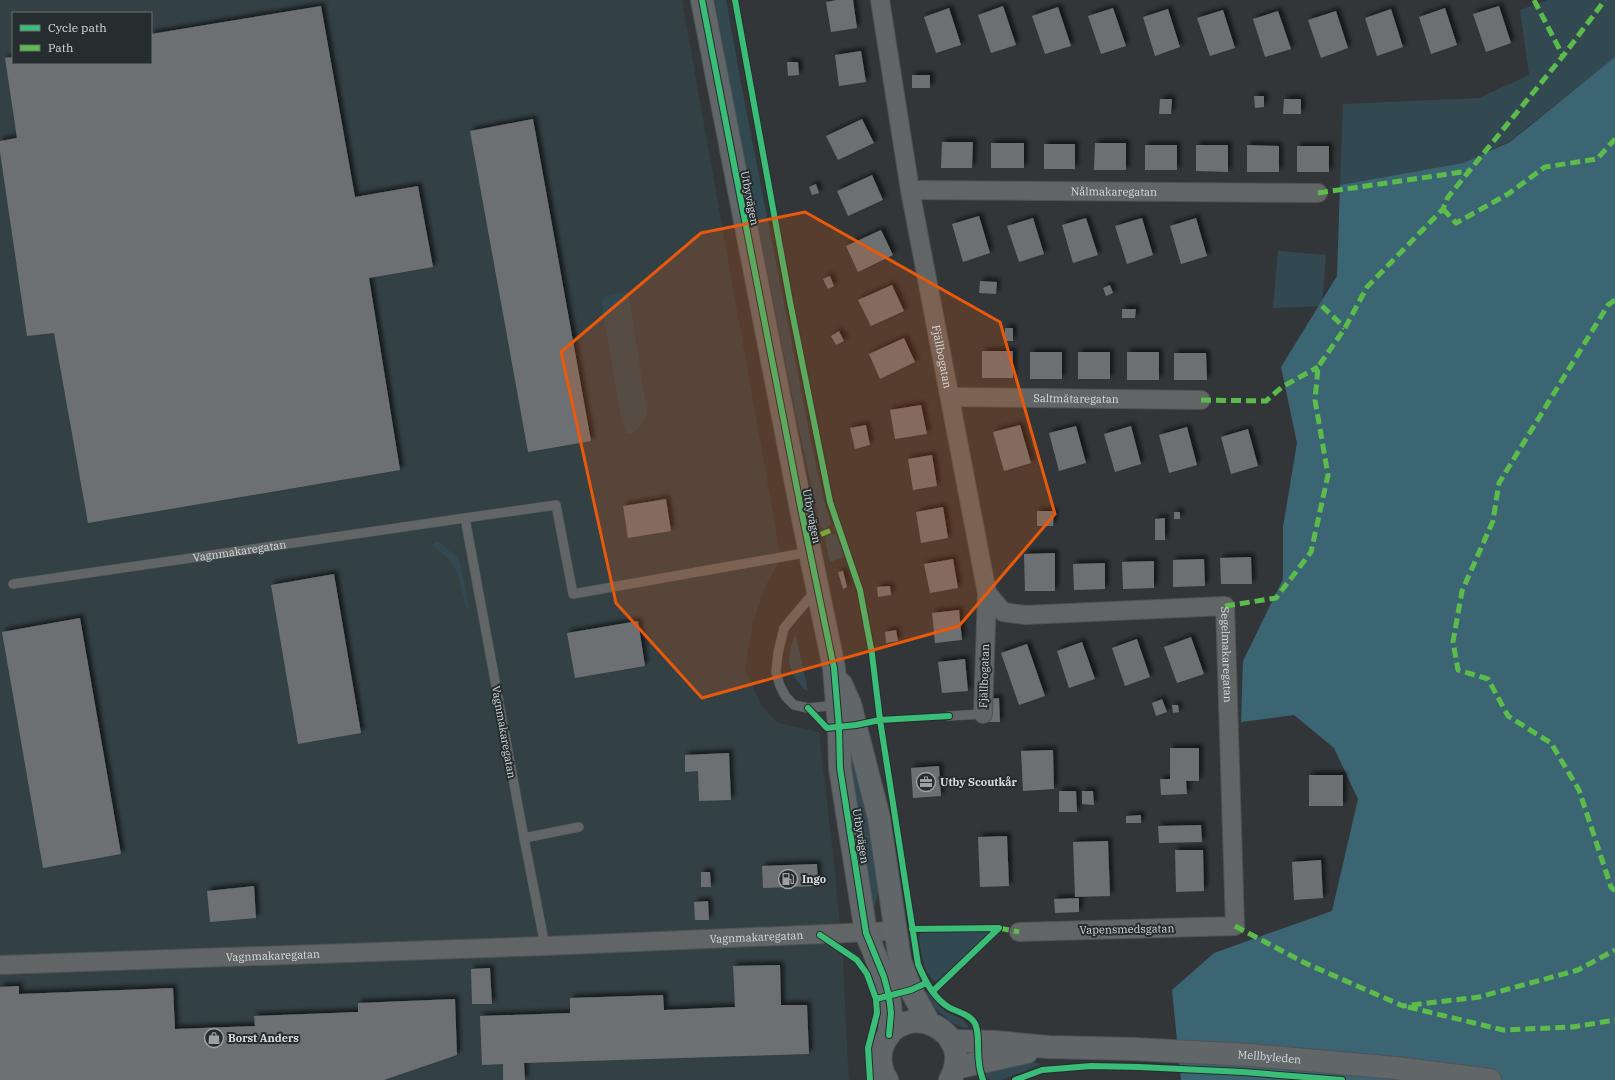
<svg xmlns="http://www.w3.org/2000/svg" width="1615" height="1080" font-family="'IBM Plex Serif',serif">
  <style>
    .built { fill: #334044; fill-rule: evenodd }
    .green { fill: #334952 }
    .forest { fill: #3c6573 }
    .building { fill: #6d7072; filter: url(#shadow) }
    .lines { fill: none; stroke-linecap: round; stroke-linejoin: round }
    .lane-casing { stroke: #505355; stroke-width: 10 }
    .street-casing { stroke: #505355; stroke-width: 20 }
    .secondary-casing { stroke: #505355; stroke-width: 24 }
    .lane { stroke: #626566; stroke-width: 9 }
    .street { stroke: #626566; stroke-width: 18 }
    .secondary { stroke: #616668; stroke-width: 22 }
    .quiet { stroke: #5cbc4b; stroke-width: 5; stroke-dasharray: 10 5; stroke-linecap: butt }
    .cycleway-casing { stroke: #262d2f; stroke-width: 8 }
    .cycleway { stroke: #3abd76; stroke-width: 6 }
    .marked { fill: #e8590c; fill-opacity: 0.2; stroke: #e8590c; stroke-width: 3; stroke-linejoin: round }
    .labels { text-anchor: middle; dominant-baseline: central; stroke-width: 4; stroke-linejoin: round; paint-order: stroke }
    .street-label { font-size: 11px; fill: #d7dbdd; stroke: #262d2f }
    .poi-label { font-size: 11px; font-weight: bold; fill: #d7dbdd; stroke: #262d2f; text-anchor: start }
  </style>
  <defs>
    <filter id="shadow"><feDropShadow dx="3.5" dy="-3.5" stdDeviation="2" flood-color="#0009"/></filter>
  </defs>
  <rect width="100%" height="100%" fill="#323638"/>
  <!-- built -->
  <path class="built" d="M0,0H682L781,558L766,585L753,623L745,668L761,705L778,723L819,732L835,872L843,960L848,1066L850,1080H0ZM13,13H151V63H13Z"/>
  <!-- green -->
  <path class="green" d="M715,0H726L743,94L813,451L824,500L831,524L824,530L820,526L795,411L728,74Z
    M1547,0H1615V57L1613,59L1510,141L1463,163L1340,185L1343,104L1479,98L1529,75L1520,10Z
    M1278,251L1326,255L1322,306L1273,308Z
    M628,292L647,411C645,422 640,428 630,434L626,433L622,423L602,306L603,299L606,296Z
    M832,534H835L837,536L844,557L830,562L825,540L826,536Z
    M435,542H439L458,558L461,565L469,609H467L458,575L453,565L449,559L432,546Z
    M796,635L808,691C804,690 802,687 799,683C787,669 786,650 796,635Z
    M851,731L869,806L879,889L874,909L871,910L846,753Z
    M982,930L990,932L937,982C924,978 920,948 919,936L921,933Z
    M924,991C933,993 936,1003 942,1009C951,1016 962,1016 968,1026V1028C950,1027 935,1007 923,996Z
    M1032,1062L1042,1064L1001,1080H990L986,1076V1071L1016,1064Z"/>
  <!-- forest -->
  <path class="forest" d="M1615,57V1080H1181L1172,990L1214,953L1332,911L1358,799L1334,748L1294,715L1241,722L1243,661L1283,579V527L1297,443L1281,367L1337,276L1340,185L1463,163L1510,142Z"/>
  <!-- building -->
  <path class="building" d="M837,0H853L857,28L831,32L826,2Z
    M321,6L355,197L418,186L433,267L369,278L400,470L88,523L54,333L27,336L0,152V141L17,138L5,58L13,57V63H151V34Z
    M1003,6L1016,45L991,53L978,15Z
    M1499,6L1511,43L1486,52L1473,14Z
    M1058,7L1071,46L1045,54L1032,16Z
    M949,8L961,45L936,53L924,17Z
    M1113,8L1126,46L1101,54L1088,16Z
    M1445,8L1457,45L1431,54L1419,17Z
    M1168,9L1180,47L1155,56L1143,17Z
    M1391,9L1403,47L1377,56L1365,18Z
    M1223,10L1235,48L1210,56L1197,18Z
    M1278,11L1291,49L1265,57L1253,19Z
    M1336,11L1348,48L1321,58L1308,20Z
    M861,51L866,82L839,86L835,55Z
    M787,62H798L799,75L788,76Z
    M912,75H930V88H912Z
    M1254,96H1264V107L1255,108Z
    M1160,99H1172L1171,114H1159Z
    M1284,99H1301V114H1283Z
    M533,119L591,441L528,452L470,131Z
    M862,119L874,143L838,160L826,136Z
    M942,142H973L972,168H941Z
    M991,143H1024V168H991Z
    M1095,143H1126V170H1094Z
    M1044,144H1075V169H1044Z
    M1145,145H1177V170H1145Z
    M1196,145H1228V172L1196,171Z
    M1247,145L1279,146V172H1247Z
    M1297,146H1329V172H1297Z
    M872,175L883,200L848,216L837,191Z
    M816,184L819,193L812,195L809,187Z
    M979,216L990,253L963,262L952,224Z
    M1033,218L1044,254L1019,262L1007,226Z
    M1086,218L1098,255L1073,263L1062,225Z
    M1142,218L1153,255L1127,264L1115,226Z
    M1196,218L1207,256L1181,264L1170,226Z
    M881,230L893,255L858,272L846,246Z
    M830,276L834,286L828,289L823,279Z
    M980,281L997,282L996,294L979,293Z
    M892,285L904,311L871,326L858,300Z
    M1110,285L1113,293L1106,296L1103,288Z
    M1122,309H1136L1135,318H1122Z
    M1005,328H1013V341H1005Z
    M839,331L844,341L836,345L831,336Z
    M904,338L915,362L880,379L869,354Z
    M982,351H1013V378H982Z
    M1030,352H1062V379H1030Z
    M1078,352H1110V379H1078Z
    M1127,352H1159V380H1127Z
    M1174,353H1206L1207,380H1174Z
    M921,405L927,434L895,439L890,410Z
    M866,425L870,445L855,449L850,428Z
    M1020,425L1031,463L1004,471L993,432Z
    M1076,426L1086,463L1059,471L1049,433Z
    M1131,426L1141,464L1115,472L1104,434Z
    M1187,427L1197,465L1169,473L1159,435Z
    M1248,429L1258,466L1231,474L1221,437Z
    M932,455L937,486L913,490L908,459Z
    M666,499L671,531L628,538L623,506Z
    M943,507L948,538L921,543L916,512Z
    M1037,511H1054L1053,526H1037Z
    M1174,512H1180V519H1174Z
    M1165,518V540H1155V519Z
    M1055,553V591H1025L1024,554Z
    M1251,557L1252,584H1221L1220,558Z
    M953,559L958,588L930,593L924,564Z
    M1204,559L1205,586L1173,587V560Z
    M1154,561V588L1123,589L1122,562Z
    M1105,563V589L1074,590L1073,564Z
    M843,571L847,587L843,589L838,572Z
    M334,574L361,733L298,744L271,585Z
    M890,586L891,595L878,597L877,587Z
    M959,610L962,640L935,643L932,613Z
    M80,618L121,854L43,868L2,632Z
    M638,621L645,666L575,678L567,633Z
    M896,630L898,641L886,643L885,632Z
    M1191,637L1204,674L1177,683L1164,647Z
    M1137,639L1150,677L1125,686L1112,648Z
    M1082,642L1095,679L1069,688L1057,651Z
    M1027,644L1045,696L1019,705L1001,653Z
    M965,659L968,691L942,693L938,662Z
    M999,698L1000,722H989L987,699Z
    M1162,699L1167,712L1156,716L1152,703Z
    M1172,705H1178L1179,712L1173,713Z
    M1170,748H1199V781H1186L1187,794L1161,795L1160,779H1170Z
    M1053,750L1054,789L1023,791L1021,751Z
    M729,753L731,800L699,801L698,771L685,772V755Z
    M939,766L941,796L913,798L911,768Z
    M1309,775H1343V806H1309Z
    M1059,791H1076L1077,812H1059Z
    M1082,791H1093L1094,805L1082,804Z
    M1141,815V823H1126V816Z
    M1201,825L1202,842L1159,843L1158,826Z
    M1007,836L1009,886L980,887L978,837Z
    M1108,841L1110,896L1075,897L1073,842Z
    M1175,850H1203L1204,891L1176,892Z
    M1321,860L1323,898L1294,900L1292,862Z
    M817,864L818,886L763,888L762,866Z
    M701,872H710L711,887H701Z
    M254,886L256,918L210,922L207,891Z
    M1079,898V912L1055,913L1054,899Z
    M708,901L709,920H695L694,902Z
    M780,965L781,1005H807L809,1054L524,1063L525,1080H503V1064L482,1065L480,1016L570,1013V998L663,995L664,1010L735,1007L733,966Z
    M490,968L492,1004H472L471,969Z
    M19,986V994L173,988L175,1029L255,1026L254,1016L358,1012V1003L455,999L457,1055L384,1080H0V987Z"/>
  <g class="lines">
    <defs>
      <g id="lane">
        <path id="s1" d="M13,584L465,518"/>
        <path d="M816,590L784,628L778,653L776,672L780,686L786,697L794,705L808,708L838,705"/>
        <path d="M949,716L983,714"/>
        <path d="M524,838L579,827"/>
        <path d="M545,946L524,838L465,518L556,505L573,594L810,552"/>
      </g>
      <g id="street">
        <path id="s2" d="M880,0L910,190L987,593L983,714"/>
        <path id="s3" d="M910,190L1318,193"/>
        <path id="s4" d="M951,397L1201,400"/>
        <path id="s5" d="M987,593L1003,612L1025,615L1225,606L1235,926L1019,932"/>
        <path id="s6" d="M0,965L545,946L895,931"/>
      </g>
      <g id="secondary">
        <path d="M702,0L801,509L834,668L839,727L840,768L866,933L884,977L889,996L891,1013L889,1035"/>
        <path d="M841,684L850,704L879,818L900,960L911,990L929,1023"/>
        <path id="s7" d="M951,1041L995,1042L1048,1047L1133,1049L1250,1055L1396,1068L1490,1080"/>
        <path d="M955,1068L1027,1052"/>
        <path d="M887,1080C880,1069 879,1056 883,1045C903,996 978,1031 950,1080"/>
      </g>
    </defs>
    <!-- lane casing -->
    <use href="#lane" class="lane-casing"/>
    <!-- street casing -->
    <use href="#street" class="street-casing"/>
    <!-- secondary casing -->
    <use href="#secondary" class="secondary-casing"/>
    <!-- lane -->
    <use href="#lane" class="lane"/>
    <!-- street -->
    <use href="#street" class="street"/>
    <!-- secondary -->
    <use href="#secondary" class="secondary"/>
    <!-- quiet -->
    <path class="quiet" d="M1534,0L1563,56
      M1318,193L1469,171
      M1443,209L1456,223L1508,194L1545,167L1597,159L1615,139
      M1615,300L1608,305L1499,483L1493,521L1462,591L1453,642L1458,670L1488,679L1508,716L1551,743L1579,790L1611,887L1615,891
      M1322,306L1345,328
      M1201,400L1266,401L1282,387L1318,367
      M807,540L839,527
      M1225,606L1276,598L1311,552L1328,475L1315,400L1318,367L1345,328L1367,287L1443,209L1448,197L1563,56L1605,0
      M1235,926L1305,963L1403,1006L1479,997L1578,970L1615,950
      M999,928L1019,932
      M1408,1007L1503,1030L1573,1027L1615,1020"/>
    <defs>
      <path id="cycleway" d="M702,0L801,509L834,668L839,727L840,768L866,933L884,977L889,996L891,1013L889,1035
        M735,0L790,302L830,502L860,590L872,654L880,720L918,964C925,981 934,999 950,1008C958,1012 970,1015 974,1022C980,1030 977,1052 979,1062C979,1068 981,1074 983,1080
        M808,708L827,728L856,725L880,720L949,716
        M912,929L999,928L933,991
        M820,935L857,960L867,974L876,999
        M870,1080L868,1048L877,1013L876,999L911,990L926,983
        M1015,1080L1042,1070L1091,1066L1139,1067L1243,1072L1342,1080"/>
    </defs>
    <!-- cycleway casing -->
    <use href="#cycleway" class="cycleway-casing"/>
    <!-- cycleway -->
    <use href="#cycleway" class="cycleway"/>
  </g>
  <!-- marked area -->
  <path class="marked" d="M805,212L1000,322L1055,514L959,626L702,698L616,603L561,352L701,233Z"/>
  <!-- icons -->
  <defs>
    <symbol id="office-ring" viewBox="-11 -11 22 22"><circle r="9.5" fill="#262d2f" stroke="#9da1a3" stroke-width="1.5"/><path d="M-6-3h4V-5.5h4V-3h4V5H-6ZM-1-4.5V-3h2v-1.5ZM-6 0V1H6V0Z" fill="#9da1a3"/></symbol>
    <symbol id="fuel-ring" viewBox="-11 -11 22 22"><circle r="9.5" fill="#262d2f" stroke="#9da1a3" stroke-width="1.5"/><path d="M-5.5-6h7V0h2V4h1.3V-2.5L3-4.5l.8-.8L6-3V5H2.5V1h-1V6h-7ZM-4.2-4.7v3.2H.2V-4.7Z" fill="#9da1a3"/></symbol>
    <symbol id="shop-ring" viewBox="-11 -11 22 22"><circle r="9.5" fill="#262d2f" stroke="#9da1a3" stroke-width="1.5"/><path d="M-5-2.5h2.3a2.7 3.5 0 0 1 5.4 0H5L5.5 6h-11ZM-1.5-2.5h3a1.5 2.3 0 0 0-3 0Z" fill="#9da1a3"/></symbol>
  </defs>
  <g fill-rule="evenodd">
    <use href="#office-ring" x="915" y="771" width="22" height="22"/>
    <use href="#fuel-ring" x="777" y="868" width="22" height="22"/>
    <use href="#shop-ring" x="203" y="1027" width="22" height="22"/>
  </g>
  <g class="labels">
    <!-- street labels -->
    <g class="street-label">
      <text stroke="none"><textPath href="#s3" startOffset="204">Nålmakaregatan</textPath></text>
      <text transform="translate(750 198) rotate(79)">Utbyvägen</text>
      <text stroke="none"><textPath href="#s2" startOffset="362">Fjällbogatan</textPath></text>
      <text stroke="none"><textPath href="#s4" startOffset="125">Saltmätaregatan</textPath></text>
      <text transform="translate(812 516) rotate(79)">Utbyvägen</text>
      <text stroke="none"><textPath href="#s1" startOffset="229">Vagnmakaregatan</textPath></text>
      <text stroke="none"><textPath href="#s5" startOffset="296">Segelmakaregatan</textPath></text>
      <text transform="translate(984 676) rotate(-88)">Fjällbogatan</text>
      <text transform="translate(504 732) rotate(80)">Vagnmakaregatan</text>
      <text transform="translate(861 836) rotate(81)">Utbyvägen</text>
      <text transform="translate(1127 929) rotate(-1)">Vapensmedsgatan</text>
      <text stroke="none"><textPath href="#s6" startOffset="757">Vagnmakaregatan</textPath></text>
      <text stroke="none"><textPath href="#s6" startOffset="273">Vagnmakaregatan</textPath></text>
      <text stroke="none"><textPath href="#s7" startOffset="319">Mellbyleden</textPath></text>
    </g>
    <!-- poi labels -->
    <g class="poi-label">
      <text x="940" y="782">Utby Scoutkår</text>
      <text x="802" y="879">Ingo</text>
      <text x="228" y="1038">Borst Anders</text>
    </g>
  </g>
  <!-- legend -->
  <rect x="12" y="12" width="140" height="52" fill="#262d2f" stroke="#6d7375"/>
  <rect x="20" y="25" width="20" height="6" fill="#3abd76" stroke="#6d7375"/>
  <text x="48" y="32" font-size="12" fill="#d7dbdd">Cycle path</text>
  <rect x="20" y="45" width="20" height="6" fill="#5cbc4b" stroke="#6d7375"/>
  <text x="48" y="52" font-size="12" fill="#d7dbdd">Path</text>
</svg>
